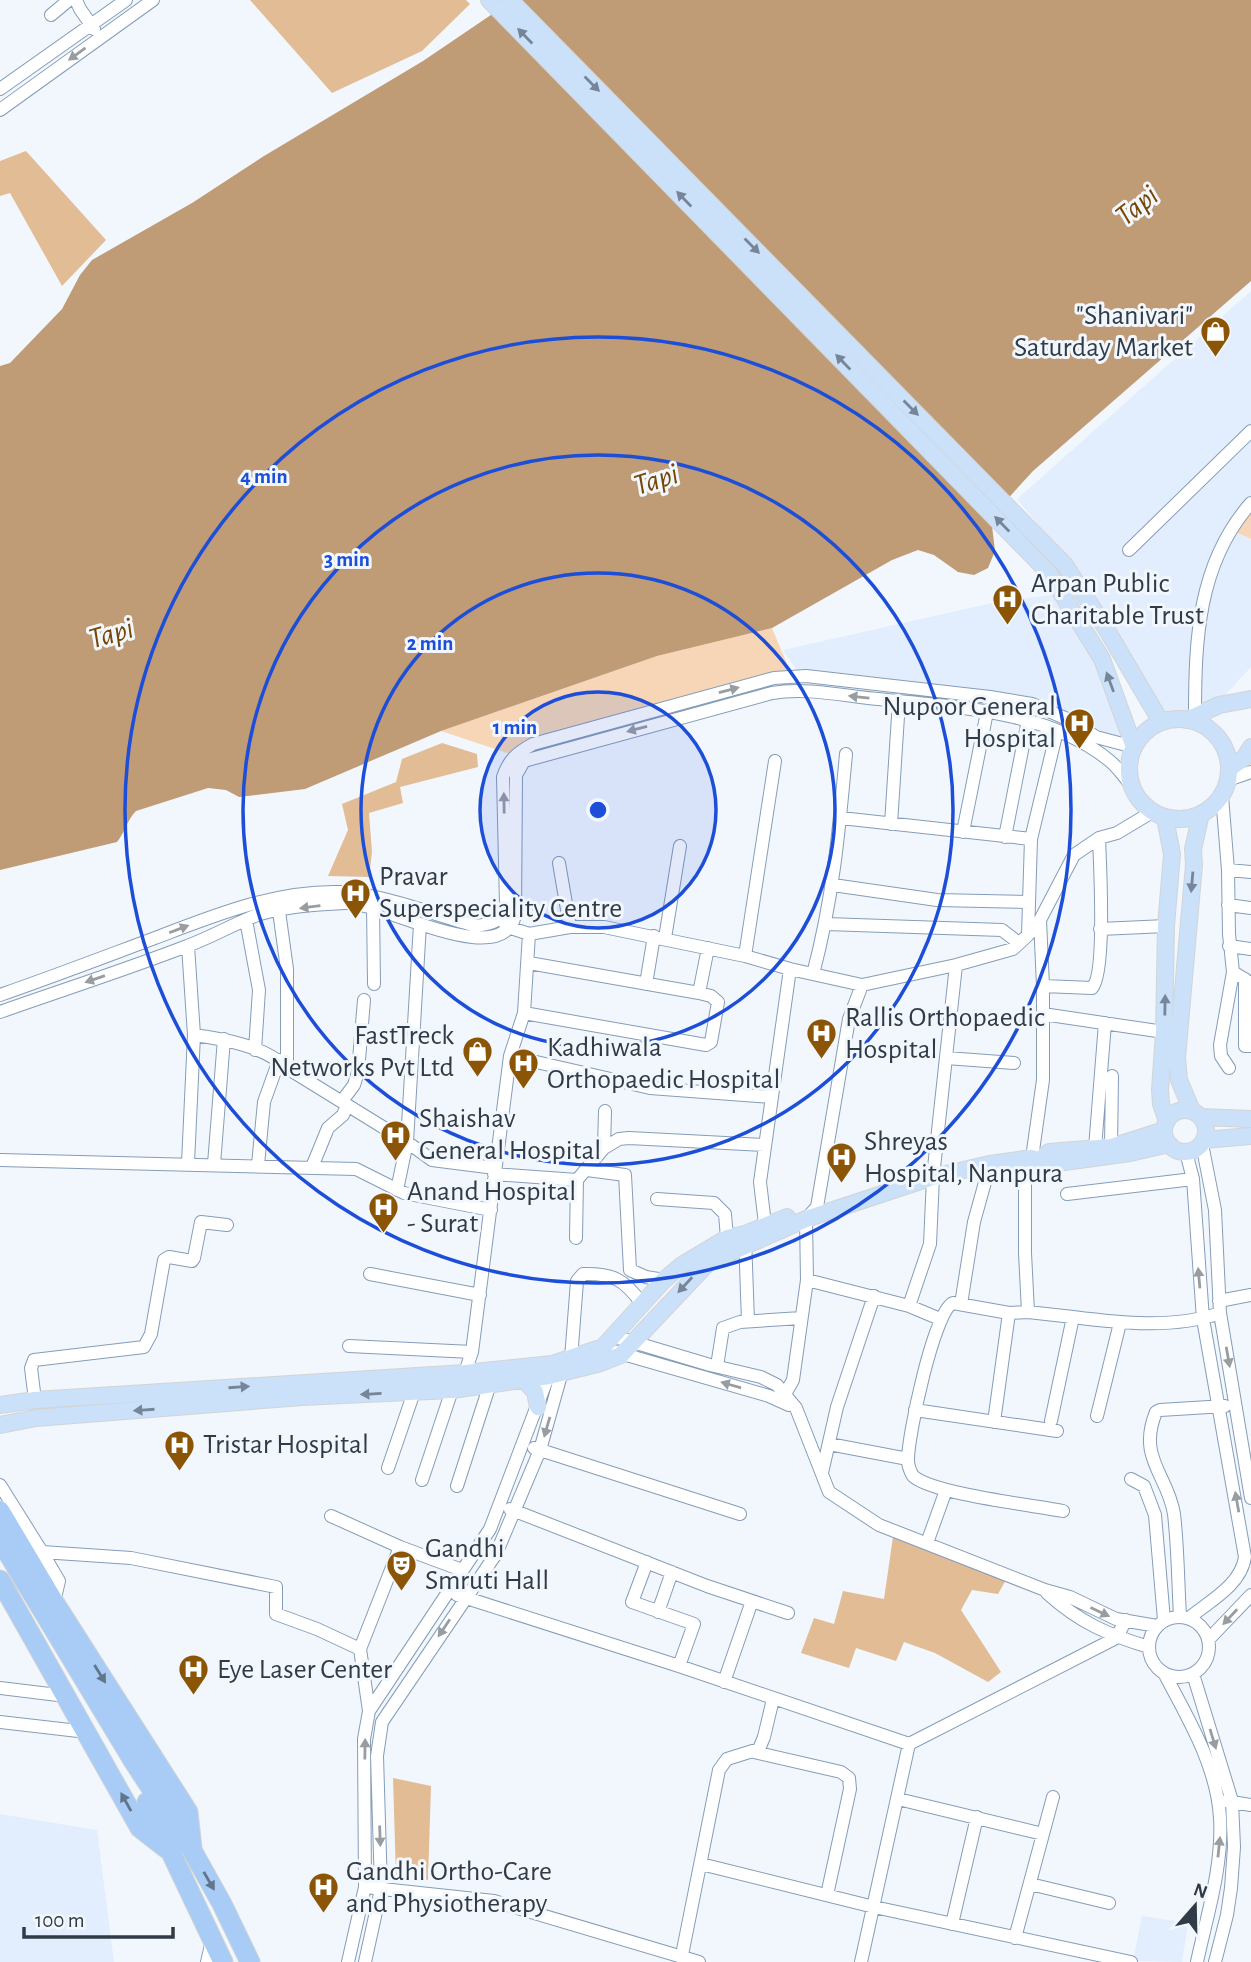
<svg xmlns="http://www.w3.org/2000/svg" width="1251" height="1962" font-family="'Alegreya Sans',sans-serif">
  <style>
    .built { fill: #e2eefd }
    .green { fill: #f6d6b6 }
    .forest { fill: #e1bc95 }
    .water { fill: #bf9b76 }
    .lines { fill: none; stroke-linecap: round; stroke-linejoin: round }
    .minor-casing { stroke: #859db8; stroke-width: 14 }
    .major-casing { stroke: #d2d4d6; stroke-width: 18 }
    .highway-casing { stroke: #d2d4d6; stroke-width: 21 }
    .minor { stroke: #fff; stroke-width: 12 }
    .major { stroke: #cbe0f9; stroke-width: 16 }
    .highway { stroke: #a8ccf5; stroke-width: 19 }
    .oneway { fill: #768597 }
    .oneway2 { fill: #989da2 }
    .oneway3 { fill: #61758c }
    .ring { fill: none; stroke: #1d4ed8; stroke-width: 3.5 }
    .labels { text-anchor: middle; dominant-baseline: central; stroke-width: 6; stroke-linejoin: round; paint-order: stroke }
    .poi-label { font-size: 28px; fill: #313b46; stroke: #f2f7fe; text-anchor: start }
    .water-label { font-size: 30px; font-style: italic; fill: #764703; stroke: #f2f7fe }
    .centre { fill: #1d4ed8; stroke: #f2f7fe; stroke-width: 3.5 }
    .ring-label { font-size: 21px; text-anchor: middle; font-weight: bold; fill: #1d4ed8; stroke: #f2f7fe; stroke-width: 6; stroke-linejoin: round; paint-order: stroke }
  </style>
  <rect width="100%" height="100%" fill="#f2f7fe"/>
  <!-- built -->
  <path class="built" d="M1251,291V510L1236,532L1251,539V667L1218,703L1185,716L1163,717L1069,562L1017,499Z
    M1058,594L1099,660L1126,740L1098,733L1074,717L797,671L783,650L992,603Z
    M0,1814L97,1830L114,1962H0Z
    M1142,1916L1188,1923L1182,1962L1133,1961Z"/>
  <!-- green -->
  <path class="green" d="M1251,510V539L1236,532Z
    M772,628L790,671L507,753L441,731L657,656Z"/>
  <!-- forest -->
  <path class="forest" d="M250,0H466L470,4L422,51L332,93Z
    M26,151L106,240L62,286L10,193L0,196V161Z
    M442,743L477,754L478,767L400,787L403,803L369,813L372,852L369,877L328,876L348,830L342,804L396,782L402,759Z
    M893,1537L1006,1580L998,1594L972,1590L961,1610L1001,1672L988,1682L935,1653L904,1642L896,1661L856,1648L849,1668L801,1653L814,1618L834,1624L843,1591L884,1599Z
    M393,1778L431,1786L428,1880L396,1877Z"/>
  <!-- water -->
  <path class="water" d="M513,0H1251V281L1033,471L991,517L995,551L988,568L974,575L958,572L934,555L918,550L892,560L772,628L657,656L441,731L305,789L239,797L226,790L208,788L136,811C127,820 125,832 117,842L0,870V366L10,363L62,309L80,275L92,260L192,203L264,156L423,61Z"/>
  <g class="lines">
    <defs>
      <path id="minor" d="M76,0L80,9L94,29
        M51,15L69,0
        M0,89L126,0
        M0,110L153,0
        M1129,550L1251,431
        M1195,715C1195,639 1198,563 1251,503
        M1228,780L1251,772
        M1222,796L1228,870L1229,934L1233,972L1251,983
        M841,818L1031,839
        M891,824L899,701
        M963,832L987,712
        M1005,837L1028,720
        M559,863L570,927
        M1228,870L1251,872
        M833,885L937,900L1029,902
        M278,904L287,969V1068
        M1228,905L1251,908
        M373,906L374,984
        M246,920L259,990L255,1050
        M505,924L511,928L529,934L570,927H604L745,956L790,969L862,985L956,965L1013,949L1028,935L1040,920L1074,855L1099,838L1117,833L1152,812
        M826,924L1002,930L1019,943
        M1100,929L1166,926
        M1028,935L1031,839L1057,731
        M665,938L680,846
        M1229,946L1251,949
        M745,956L775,761
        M813,974C833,899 839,831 846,754
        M1245,979V1046H1251
        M646,984L654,936
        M1043,986L1092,988C1106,975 1100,863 1099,838
        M699,993L708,948
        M0,995C52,977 104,957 155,938C215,915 276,890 341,892C382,894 435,915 476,926C492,924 501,922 506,905L503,777C509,759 517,753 533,744L774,678L806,676L990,697L1032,704L1072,721L1096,737L1134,747
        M0,1012C62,990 125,970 187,946C212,937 235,923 260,914C284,907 320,904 345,903C382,901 500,972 515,916L516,775L524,761L772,693C807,687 844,696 878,699C954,707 1050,710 1111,762C1119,769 1125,778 1132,786
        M524,1013L706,1045L711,1042L718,1002L711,996L699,993L529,963
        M1043,1014L1164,1032
        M194,1035C224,1039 264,1046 287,1068L407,1142L432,1160L495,1168
        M510,1056L650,1088L772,1097
        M946,1058L1014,1063
        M1229,1068L1221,1056L1220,1045L1233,972
        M342,1101L354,1085L358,1072L364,1000
        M1202,1144L1215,1210L1220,1313L1251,1498
        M1111,1147L1112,1076
        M604,1148L605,1111
        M1095,1148L1105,1023
        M1186,1152L1193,1179L1203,1319L1245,1557C1241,1585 1210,1601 1189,1618
        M1032,1158L1043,1080V986L1040,920
        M1025,1159V1253L1028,1312
        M0,1160L356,1169L404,1193L491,1210
        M188,1163L194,1035L188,946
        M214,1164L224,1039
        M258,1165L264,1102L279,1060
        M312,1167L328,1128L343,1115L347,1105
        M587,1170L625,1175L630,1270L646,1277L664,1280
        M494,1174L577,1180
        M397,1190L407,1142L420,924
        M1067,1194L1193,1179
        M657,1199L714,1203L725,1214L727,1238
        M765,1224L760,1182L790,969
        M576,1238L577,1180L604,1148L619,1139L629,1138L765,1145
        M745,1238L748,1321
        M370,1274L480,1295
        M807,1280L909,1306L940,1319
        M1219,1301L1251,1295
        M961,1304L974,1222L990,1164
        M909,1306L930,1244L933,1177L956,965
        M613,1336L710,1365L761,1377L777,1385L796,1408L829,1492L879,1525L1045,1590L1070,1597L1116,1619L1157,1626
        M349,1346L472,1352
        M616,1352L769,1396L789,1405
        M571,1359L577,1281L583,1274C613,1273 625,1280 642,1304
        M717,1366L723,1328L740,1322L801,1318
        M463,1378L472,1352L510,1056L524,1013L529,934
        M35,1400L31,1368L34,1360L144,1347L151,1334L164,1260L169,1257L192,1261L194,1258L201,1222L227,1225
        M781,1401L793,1380L807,1280L806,1219L817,1207L849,1019L862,985
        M915,1410L1057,1431
        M1097,1416L1120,1323
        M1051,1421L1073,1317C1120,1323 1174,1329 1220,1313
        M994,1422L1009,1313
        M829,1444L908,1459
        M534,1448L740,1514
        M388,1468L414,1392
        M822,1473L837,1407L874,1296
        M1131,1479L1144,1486L1155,1515L1164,1620
        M422,1480L452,1390
        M0,1485L42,1552
        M457,1486L490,1384
        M510,1509L707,1586L788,1613
        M1063,1511C1032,1505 933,1494 913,1476C910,1471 908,1466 908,1460C908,1435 934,1311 953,1303L1009,1313L1028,1312L1073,1317
        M331,1516L400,1547L462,1570
        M927,1543L946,1490
        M647,1562L632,1602L694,1624L679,1666
        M1047,1593C1079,1622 1108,1635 1149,1647
        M457,1595L679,1666L909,1744
        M54,1602L59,1581L42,1552L131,1558L276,1587V1614L317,1629L360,1649L369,1711
        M658,1612L672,1572
        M1180,1616C1178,1583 1178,1548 1174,1514C1168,1475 1137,1458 1156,1412L1160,1410L1225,1406
        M1149 1647a30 30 0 1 1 60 0a30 30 0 1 1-60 0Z
        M1209,1639L1251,1595
        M360,1649L400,1547
        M1164,1673C1188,1718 1217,1766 1220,1818C1223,1866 1207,1915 1197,1962
        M1193,1674L1232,1801L1234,1847L1231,1888L1227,1915L1215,1962
        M724,1682L752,1601
        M0,1688L66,1696
        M0,1722L87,1732
        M754,1752L841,1772L849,1778L850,1789L827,1895
        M898,1799L1043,1834
        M1226,1801L1251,1805
        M701,1864L874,1907L1131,1962
        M1030,1884L1109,1903
        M373,1888L494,1901L699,1962
        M952,1924L977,1817
        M1015,1938L1053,1797
        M682,1955L719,1770L727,1759L759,1749L764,1737L773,1699
        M207,1962L212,1941
        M348,1962L365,1887L364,1739L369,1711L490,1529L551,1369
        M365,1962L381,1889L377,1756L382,1722L496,1554L540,1450L563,1368
        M861,1962L909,1744L1116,1638L1126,1620"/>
      <path id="major" d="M489,0L1049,573L1102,659L1134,747
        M510,0L1065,565L1108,632L1161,722
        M1129 769a50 50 0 1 1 100 0a50 50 0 1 1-100 0Z
        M1187,720L1219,705L1251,699
        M1229,769L1244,758L1251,747
        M1165,818L1172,854L1166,926L1164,1032L1160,1090L1161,1104L1167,1121
        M1164 1131a21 21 0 1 1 42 0a21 21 0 1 1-42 0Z
        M1192,1111L1179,1080L1177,1058L1194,865L1193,849L1201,814
        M1201,1117L1251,1119
        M1204,1140L1251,1136
        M1040,1160L1049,1152L1111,1147L1164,1130
        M524,1380L535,1392L538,1407
        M0,1405L35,1400L465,1373L552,1364L603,1347L664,1280L682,1265L727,1238L745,1234L787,1217
        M0,1425L36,1418L302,1397L452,1390L549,1376L601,1363L621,1355L709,1262L806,1219L933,1177L990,1164L1032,1158L1050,1164L1130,1153L1169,1144"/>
      <path id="highway" d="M0,1511L54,1602L188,1812L192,1848
        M0,1540L134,1762L193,1852L222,1904L250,1962
        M0,1580L140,1828L167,1849
        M147,1802L223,1962"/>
    </defs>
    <!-- minor casing -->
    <use href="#minor" class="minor-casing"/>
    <!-- major casing -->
    <use href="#major" class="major-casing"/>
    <!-- highway casing -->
    <use href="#highway" class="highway-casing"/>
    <!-- minor -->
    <use href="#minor" class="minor"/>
    <!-- major -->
    <use href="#major" class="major"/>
    <!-- highway -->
    <use href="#highway" class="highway"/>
  </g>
  <!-- one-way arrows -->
  <defs><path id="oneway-solid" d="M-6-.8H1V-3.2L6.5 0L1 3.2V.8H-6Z" transform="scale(1.75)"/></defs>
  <g class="oneway">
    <use href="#oneway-solid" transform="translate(525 36) rotate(-134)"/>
    <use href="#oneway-solid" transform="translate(592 84) rotate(45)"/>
    <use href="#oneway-solid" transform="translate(684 199) rotate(-134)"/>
    <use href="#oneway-solid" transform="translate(752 246) rotate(45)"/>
    <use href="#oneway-solid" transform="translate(843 362) rotate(-134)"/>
    <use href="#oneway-solid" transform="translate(911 408) rotate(45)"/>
    <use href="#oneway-solid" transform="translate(1002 524) rotate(-134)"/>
    <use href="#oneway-solid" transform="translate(1110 682) rotate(-110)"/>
    <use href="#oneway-solid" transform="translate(1192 882) rotate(95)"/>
    <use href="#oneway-solid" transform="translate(1165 1005) rotate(-89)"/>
    <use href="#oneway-solid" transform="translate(685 1285) rotate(133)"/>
    <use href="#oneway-solid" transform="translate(239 1387) rotate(-4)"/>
    <use href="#oneway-solid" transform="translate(371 1394) rotate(177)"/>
    <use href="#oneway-solid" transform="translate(144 1410) rotate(176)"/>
  </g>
  <g class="oneway2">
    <use href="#oneway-solid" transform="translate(77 54) rotate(144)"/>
    <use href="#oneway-solid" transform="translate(729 690) rotate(-15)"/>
    <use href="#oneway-solid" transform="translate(859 697) rotate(-174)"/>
    <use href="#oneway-solid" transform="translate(637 729) rotate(165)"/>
    <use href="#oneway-solid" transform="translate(504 803) rotate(-91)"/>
    <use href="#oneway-solid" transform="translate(310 907) rotate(173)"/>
    <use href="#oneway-solid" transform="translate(179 929) rotate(-21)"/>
    <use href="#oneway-solid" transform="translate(95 979) rotate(161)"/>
    <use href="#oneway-solid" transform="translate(1199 1278) rotate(-95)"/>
    <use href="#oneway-solid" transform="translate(1228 1357) rotate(80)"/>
    <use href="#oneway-solid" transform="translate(731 1385) rotate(-164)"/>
    <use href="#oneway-solid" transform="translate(547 1427) rotate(106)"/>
    <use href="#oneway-solid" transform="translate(1237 1502) rotate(-100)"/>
    <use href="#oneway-solid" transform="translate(1100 1612) rotate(25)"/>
    <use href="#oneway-solid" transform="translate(1230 1617) rotate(133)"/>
    <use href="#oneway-solid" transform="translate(444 1628) rotate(124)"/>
    <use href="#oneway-solid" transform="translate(1213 1739) rotate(73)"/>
    <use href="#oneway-solid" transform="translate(365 1749) rotate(-89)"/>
    <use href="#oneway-solid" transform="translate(380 1836) rotate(88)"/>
    <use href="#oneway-solid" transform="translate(1219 1847) rotate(-84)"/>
  </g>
  <g class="oneway3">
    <use href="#oneway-solid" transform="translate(100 1674) rotate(58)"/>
    <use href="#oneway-solid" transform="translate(126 1802) rotate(-119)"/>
    <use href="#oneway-solid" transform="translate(209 1881) rotate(60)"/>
  </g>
  <!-- distance rings -->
  <circle cx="598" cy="810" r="118" fill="#1d4ed8" fill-opacity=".12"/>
  <g class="ring">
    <circle cx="598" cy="810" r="118"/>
    <circle cx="598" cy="810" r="237"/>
    <circle cx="598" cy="810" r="355"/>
    <circle cx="598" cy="810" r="473"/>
  </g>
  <!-- icons -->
  <defs>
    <symbol id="shop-pin" viewBox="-11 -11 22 30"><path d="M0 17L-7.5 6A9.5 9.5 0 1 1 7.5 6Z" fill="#8b5505" stroke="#f2f7fe"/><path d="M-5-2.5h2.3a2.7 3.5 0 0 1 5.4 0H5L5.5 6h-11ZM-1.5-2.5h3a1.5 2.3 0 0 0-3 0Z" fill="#fff"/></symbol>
    <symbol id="hospital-pin" viewBox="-11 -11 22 30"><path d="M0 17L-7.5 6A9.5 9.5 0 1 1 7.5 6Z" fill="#8b5505" stroke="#f2f7fe"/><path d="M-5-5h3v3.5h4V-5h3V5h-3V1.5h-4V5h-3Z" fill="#fff"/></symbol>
    <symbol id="theatre-pin" viewBox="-11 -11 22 30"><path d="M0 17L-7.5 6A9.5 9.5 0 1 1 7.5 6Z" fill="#8b5505" stroke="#f2f7fe"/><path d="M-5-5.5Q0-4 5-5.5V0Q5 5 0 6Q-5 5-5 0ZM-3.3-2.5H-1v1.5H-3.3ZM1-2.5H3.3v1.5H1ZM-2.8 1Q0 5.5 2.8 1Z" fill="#fff"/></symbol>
  </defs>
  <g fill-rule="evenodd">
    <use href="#shop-pin" x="1198" y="314" width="35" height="47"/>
    <use href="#hospital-pin" x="990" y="582" width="35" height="47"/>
    <use href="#hospital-pin" x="1062" y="706" width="35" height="47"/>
    <use href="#hospital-pin" x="338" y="876" width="35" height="47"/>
    <use href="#hospital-pin" x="804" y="1016" width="35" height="47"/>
    <use href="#shop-pin" x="460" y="1034" width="35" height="47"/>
    <use href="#hospital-pin" x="506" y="1046" width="35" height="47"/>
    <use href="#hospital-pin" x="378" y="1118" width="35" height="47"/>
    <use href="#hospital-pin" x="824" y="1140" width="35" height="47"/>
    <use href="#hospital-pin" x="366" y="1190" width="35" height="47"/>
    <use href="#hospital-pin" x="162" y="1428" width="35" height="47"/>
    <use href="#theatre-pin" x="384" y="1548" width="35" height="47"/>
    <use href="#hospital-pin" x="176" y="1652" width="35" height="47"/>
    <use href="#hospital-pin" x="306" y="1870" width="35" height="47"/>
  </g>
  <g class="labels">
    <!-- poi labels -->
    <g class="poi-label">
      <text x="1193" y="316" text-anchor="end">"Shanivari"<tspan x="1193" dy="32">Saturday Market</tspan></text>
      <text x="1031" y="584">Arpan Public<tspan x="1031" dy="32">Charitable Trust</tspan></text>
      <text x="1056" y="707" text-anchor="end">Nupoor General<tspan x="1056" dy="32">Hospital</tspan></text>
      <text x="379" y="877">Pravar<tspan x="379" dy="32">Superspeciality Centre</tspan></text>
      <text x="845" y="1018">Rallis Orthopaedic<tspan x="845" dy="32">Hospital</tspan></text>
      <text x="454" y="1036" text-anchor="end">FastTreck<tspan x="454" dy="32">Networks Pvt Ltd</tspan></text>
      <text x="547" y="1048">Kadhiwala<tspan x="547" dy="32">Orthopaedic Hospital</tspan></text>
      <text x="419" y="1119">Shaishav<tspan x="419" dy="32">General Hospital</tspan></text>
      <text x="864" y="1142">Shreyas<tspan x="864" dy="32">Hospital, Nanpura</tspan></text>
      <text x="407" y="1192">Anand Hospital<tspan x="407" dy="32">- Surat</tspan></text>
      <text x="203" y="1445">Tristar Hospital</text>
      <text x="425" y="1549">Gandhi<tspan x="425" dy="32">Smruti Hall</tspan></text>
      <text x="217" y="1670">Eye Laser Center</text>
      <text x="346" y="1872">Gandhi Ortho-Care<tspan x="346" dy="32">and Physiotherapy</tspan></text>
    </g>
    <!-- water labels -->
    <g class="water-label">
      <text transform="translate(1137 206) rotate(-38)">Tapi</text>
      <text transform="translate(656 480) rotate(-17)">Tapi</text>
      <text transform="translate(111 634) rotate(-16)">Tapi</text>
    </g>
  </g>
  <circle cx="598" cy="810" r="10" class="centre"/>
  <g class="ring-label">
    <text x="264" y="483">4 min</text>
    <text x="347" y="566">3 min</text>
    <text x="430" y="650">2 min</text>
    <text x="515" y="734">1 min</text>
  </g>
  <!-- north arrow -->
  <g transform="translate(1195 1906) rotate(20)" stroke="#f2f7fe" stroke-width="5" paint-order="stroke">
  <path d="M0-5L12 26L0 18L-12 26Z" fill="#313b46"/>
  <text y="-10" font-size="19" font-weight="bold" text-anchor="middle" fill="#313b46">N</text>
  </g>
  <!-- scale -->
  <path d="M24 1927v10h149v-10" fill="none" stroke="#313b46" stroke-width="3.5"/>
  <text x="35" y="1927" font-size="21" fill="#313b46" stroke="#f2f7fe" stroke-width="5" paint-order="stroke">100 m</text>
</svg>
